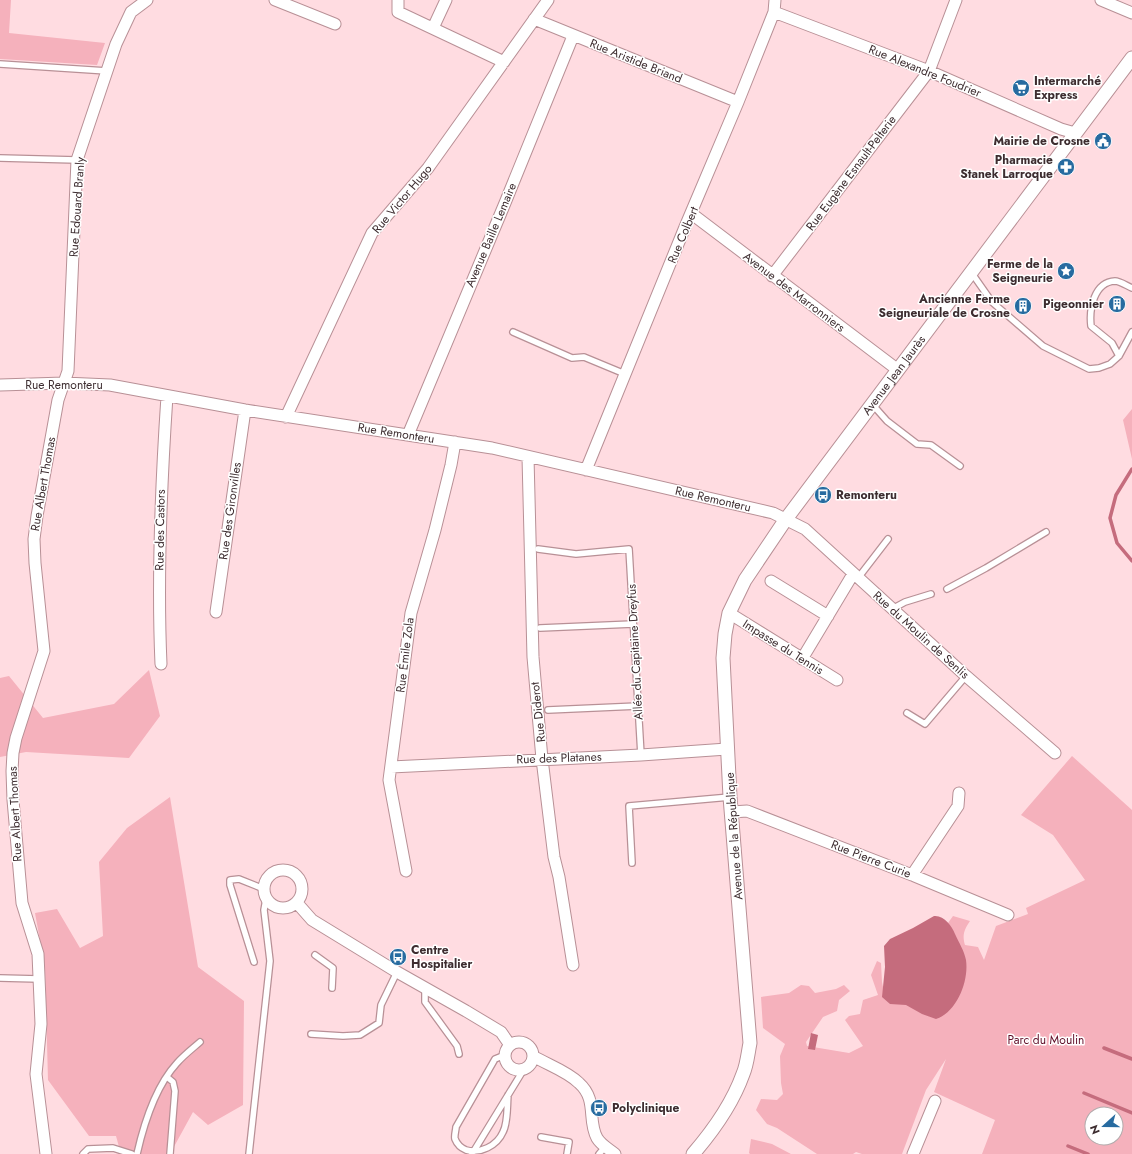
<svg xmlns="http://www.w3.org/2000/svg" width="1132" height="1154" font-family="Jost,sans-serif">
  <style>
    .green { fill: #f5b1bc; fill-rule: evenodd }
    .water { fill: #c56c7d }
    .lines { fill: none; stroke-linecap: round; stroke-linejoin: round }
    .stream { stroke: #c56c7d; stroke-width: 3.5 }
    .service-casing { stroke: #b89096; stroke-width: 8 }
    .minor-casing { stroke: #b89096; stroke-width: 13 }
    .tertiary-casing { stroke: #b89096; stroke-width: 15 }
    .service { stroke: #fff; stroke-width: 5.5 }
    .minor { stroke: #fff; stroke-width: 11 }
    .tertiary { stroke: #fff; stroke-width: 13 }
    .labels { text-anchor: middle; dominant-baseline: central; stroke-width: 3; stroke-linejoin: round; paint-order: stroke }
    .street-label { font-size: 12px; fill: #3d2d30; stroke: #fff }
    .poi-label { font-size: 12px; font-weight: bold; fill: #3d2d30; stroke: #fff; text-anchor: end }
    .park-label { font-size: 12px; fill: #600e28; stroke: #fff }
  </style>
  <rect width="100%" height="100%" fill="#ffdce1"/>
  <!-- green -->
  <path class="green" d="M0,0H11L9,33L105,43L97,65L0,59Z
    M1132,409V459L1123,420Z
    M149,670L160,716L129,758L26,752L0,757V678L9,676L43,718L114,704Z
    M1072,756L1132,810V1154H982L995,1120L934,1092L946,1059L926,1090L902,1154H862L856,1152L853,1154H817L777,1128L767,1124L756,1110L761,1099L777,1100L783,1094L781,1083L780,1056L785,1044L763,1028L761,997L789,993L801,985L809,986L815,993L836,989L844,985L850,991L839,1000L837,1011L823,1017L806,1042L807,1046L849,1053L863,1046L845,1020L849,1016L860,1014L863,1000L878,995L871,975L877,961L881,963L882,982L885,997L943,930L953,916L970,921C964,930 962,935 965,945L978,947L984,960L996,926L1028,914L1026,908L1085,880L1053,835L1021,815ZM1092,1114H1116V1138H1092Z
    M170,797L198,967L244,1001L243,1105L208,1125L193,1112L170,1154H121L116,1136H89L48,1080L45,968L35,913L57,909L80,948L103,936L99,862L127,828Z
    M751,1139L772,1144L791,1154H750L749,1153Z"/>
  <!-- water -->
  <path class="water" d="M934,916C944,915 952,926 955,934C959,943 964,950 966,960C969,981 957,1012 936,1019L922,1014L906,1005L890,1004L882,997L885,967L884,946L890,939L913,928Z
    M811,1033L818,1035L815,1050L808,1049Z"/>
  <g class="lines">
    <!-- stream -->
    <path class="stream" d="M1132,469L1116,495L1110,518L1117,543L1132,561
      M1104,1048L1132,1059
      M1084,1093L1132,1113
      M1068,1146L1088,1154"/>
    <defs>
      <path id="service" d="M0,64L107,71
        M0,158L77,160
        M971,272L992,302L1043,346L1089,369L1099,368L1110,364L1119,356L1132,332
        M513,332L572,358L584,357L625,374
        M1119,356L1112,343L1091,326C1089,309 1094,282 1115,281C1120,281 1127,286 1132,288
        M872,404L887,421L917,444L931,445L960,466
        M538,549L576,554L629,549L641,755
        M858,578L888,539
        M947,589L986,568L1046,532
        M892,609L905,602L931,594
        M540,628L633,624
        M548,710L638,706
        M907,713L925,724L966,676
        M632,863L629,806L730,797
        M315,955L333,968L332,988
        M254,962L230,885V880L239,879L264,889
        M0,978L39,979
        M425,988V1002L457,1046L459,1054
        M311,1034L343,1036L360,1035L379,1023L381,1005L397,972
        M505,1055L495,1059L456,1127C456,1130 454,1136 455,1139C457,1144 461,1148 466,1150C480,1154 497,1146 503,1132C508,1123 507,1106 508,1095
        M167,1077L173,1082L175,1091L170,1154
        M541,1137L569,1142L567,1154
        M83,1154L88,1149L113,1148L132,1154
        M137,1154C144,1123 155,1087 177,1063C184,1055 192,1049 200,1042
        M249,1154L270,961L264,910L266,899
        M472,1154L524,1069
        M599,1154L605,1147"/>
      <path id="minor" d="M275,0L335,24
        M398,0V12L504,62
        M1101,0L1132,13
        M774,12L929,71L1061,129L1075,133
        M534,19L738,102
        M433,28L446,0
        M692,214L898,370
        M772,276L929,71L956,0
        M0,385L64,383L110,385L245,410L492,448L773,513L805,529L966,676L1055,753
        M286,417L372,233L428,168L548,0
        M408,435L505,203L573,36
        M528,457L533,657L542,759L554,857L559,877L573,965
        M586,470L685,227L738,102L774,12L775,0
        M771,581L828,616
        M216,612L245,410
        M729,613L837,680
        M802,659L853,574
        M161,664C157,574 161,485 167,396
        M391,767L641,755L727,749
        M732,812L747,811L912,875L1008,915
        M264 889a19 19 0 1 1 38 0a19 19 0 1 1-38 0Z
        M406,871L389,780L411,613L435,530L451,465L455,442
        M912,875L958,806L959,793
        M297,903L312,920L397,972L466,1011L501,1032L510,1045
        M505 1056a14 14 0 1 1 28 0a14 14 0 1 1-28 0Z
        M533,1056C548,1065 567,1071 579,1083C598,1100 587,1120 597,1138C601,1145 609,1149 615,1154
        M46,1154L36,1074L41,1024L38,954L22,903L13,800L12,771L13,753L16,738L44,651L35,563L34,539L37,516L58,400L68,371L77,160L116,44L131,12L147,0
        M913,1154L935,1101"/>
      <g id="tertiary">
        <path id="s1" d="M693,1154C712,1132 733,1102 743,1074C747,1065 748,1053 750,1043L730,797L723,658L725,634L729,613L745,580L786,519L1132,58"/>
      </g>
    </defs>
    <!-- service casing -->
    <use href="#service" class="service-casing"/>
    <!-- minor casing -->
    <use href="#minor" class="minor-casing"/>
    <!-- tertiary casing -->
    <use href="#tertiary" class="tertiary-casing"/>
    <!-- service -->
    <use href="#service" class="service"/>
    <!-- minor -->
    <use href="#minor" class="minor"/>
    <!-- tertiary -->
    <use href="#tertiary" class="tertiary"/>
  </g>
  <!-- icons -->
  <defs>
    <symbol id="supermarket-disc" viewBox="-11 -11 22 22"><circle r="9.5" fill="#276ba0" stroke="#fff"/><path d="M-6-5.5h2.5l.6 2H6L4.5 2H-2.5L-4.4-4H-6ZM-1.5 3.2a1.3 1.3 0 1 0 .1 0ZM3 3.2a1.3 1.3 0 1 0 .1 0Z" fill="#fff"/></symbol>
    <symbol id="civic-disc" viewBox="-11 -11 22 22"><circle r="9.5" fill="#276ba0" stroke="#fff"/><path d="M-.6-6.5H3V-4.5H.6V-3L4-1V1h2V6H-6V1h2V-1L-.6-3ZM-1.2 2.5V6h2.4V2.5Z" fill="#fff"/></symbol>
    <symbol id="pharmacy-disc" viewBox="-11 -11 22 22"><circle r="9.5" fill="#276ba0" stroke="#fff"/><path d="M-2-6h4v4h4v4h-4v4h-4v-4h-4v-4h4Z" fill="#fff"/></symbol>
    <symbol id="sight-disc" viewBox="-11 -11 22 22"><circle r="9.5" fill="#276ba0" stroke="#fff"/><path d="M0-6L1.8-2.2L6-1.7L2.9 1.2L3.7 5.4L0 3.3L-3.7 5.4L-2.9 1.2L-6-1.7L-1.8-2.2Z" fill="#fff"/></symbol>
    <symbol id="building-disc" viewBox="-11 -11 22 22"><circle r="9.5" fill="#276ba0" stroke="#fff"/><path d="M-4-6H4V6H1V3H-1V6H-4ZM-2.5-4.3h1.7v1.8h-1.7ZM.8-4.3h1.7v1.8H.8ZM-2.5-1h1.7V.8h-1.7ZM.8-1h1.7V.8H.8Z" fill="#fff"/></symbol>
    <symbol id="bus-disc" viewBox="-11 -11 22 22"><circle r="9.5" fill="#276ba0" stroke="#fff"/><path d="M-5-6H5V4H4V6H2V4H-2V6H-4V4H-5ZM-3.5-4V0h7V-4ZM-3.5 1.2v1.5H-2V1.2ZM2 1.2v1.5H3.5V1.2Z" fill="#fff"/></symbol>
  </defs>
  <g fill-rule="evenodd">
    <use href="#supermarket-disc" x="1011" y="78" width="20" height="20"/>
    <use href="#civic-disc" x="1093" y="131" width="20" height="20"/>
    <use href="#pharmacy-disc" x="1056" y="157" width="20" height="20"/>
    <use href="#sight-disc" x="1056" y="261" width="20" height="20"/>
    <use href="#building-disc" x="1107" y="294" width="20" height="20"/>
    <use href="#building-disc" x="1013" y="296" width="20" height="20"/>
    <use href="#bus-disc" x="813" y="485" width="20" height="20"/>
    <use href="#bus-disc" x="388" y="947" width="20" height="20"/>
    <use href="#bus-disc" x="589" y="1098" width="20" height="20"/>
  </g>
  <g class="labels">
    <!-- street labels -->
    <g class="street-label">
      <text transform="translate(636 61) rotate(22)">Rue Aristide Briand</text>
      <text transform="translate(925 71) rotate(22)">Rue Alexandre Foudrier</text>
      <text transform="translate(851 173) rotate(-53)">Rue Eugène Esnault-Pelterie</text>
      <text transform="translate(402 199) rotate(-50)">Rue Victor Hugo</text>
      <text transform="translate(77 207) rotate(-86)">Rue Edouard Branly</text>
      <text transform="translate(491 235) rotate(-67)">Avenue Baille Lemaire</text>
      <text transform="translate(683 235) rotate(-67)">Rue Colbert</text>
      <text transform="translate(794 292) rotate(37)">Avenue des Marronniers</text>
      <text stroke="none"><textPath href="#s1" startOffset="848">Avenue Jean Jaurès</textPath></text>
      <text x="64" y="385">Rue Remonteru</text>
      <text transform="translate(396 433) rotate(9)">Rue Remonteru</text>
      <text transform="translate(43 484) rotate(-80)">Rue Albert Thomas</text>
      <text transform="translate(713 499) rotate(13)">Rue Remonteru</text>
      <text transform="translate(230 511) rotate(-82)">Rue des Gironvilles</text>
      <text transform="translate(160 530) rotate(-89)">Rue des Castors</text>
      <text transform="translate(921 635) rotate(42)">Rue du Moulin de Senlis</text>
      <text transform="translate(783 647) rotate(32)">Impasse du Tennis</text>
      <text transform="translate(635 652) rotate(-93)">Allée du Capitaine Dreyfus</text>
      <text transform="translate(405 655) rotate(-83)">Rue Émile Zola</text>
      <text transform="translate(538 712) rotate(-96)">Rue Diderot</text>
      <text transform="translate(559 758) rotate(-2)">Rue des Platanes</text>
      <text transform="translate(15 814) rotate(-93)">Rue Albert Thomas</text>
      <text transform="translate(734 836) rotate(-94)">Avenue de la République</text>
      <text transform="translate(871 859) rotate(21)">Rue Pierre Curie</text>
    </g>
    <!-- poi labels -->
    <g class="poi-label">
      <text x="1034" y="81" text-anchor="start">Intermarché<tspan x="1034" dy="14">Express</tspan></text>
      <text x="1090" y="141">Mairie de Crosne</text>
      <text x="1053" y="160">Pharmacie<tspan x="1053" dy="14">Stanek Larroque</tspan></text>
      <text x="1053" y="264">Ferme de la<tspan x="1053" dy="14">Seigneurie</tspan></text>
      <text x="1010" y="299">Ancienne Ferme<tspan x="1010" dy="14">Seigneuriale de Crosne</tspan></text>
      <text x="1104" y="304">Pigeonnier</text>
      <text x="836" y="495" text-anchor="start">Remonteru</text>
      <text x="411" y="950" text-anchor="start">Centre<tspan x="411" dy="14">Hospitalier</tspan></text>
      <text x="612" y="1108" text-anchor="start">Polyclinique</text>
    </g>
    <!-- park labels -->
    <g class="park-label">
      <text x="1046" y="1040">Parc du Moulin</text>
    </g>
  </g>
  <!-- north arrow -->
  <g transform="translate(1104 1126) rotate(249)"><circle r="19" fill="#ffffff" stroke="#b1abac"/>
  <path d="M0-3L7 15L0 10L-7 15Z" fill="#276ba0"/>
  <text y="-6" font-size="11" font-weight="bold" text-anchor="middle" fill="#3d2d30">N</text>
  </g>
</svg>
